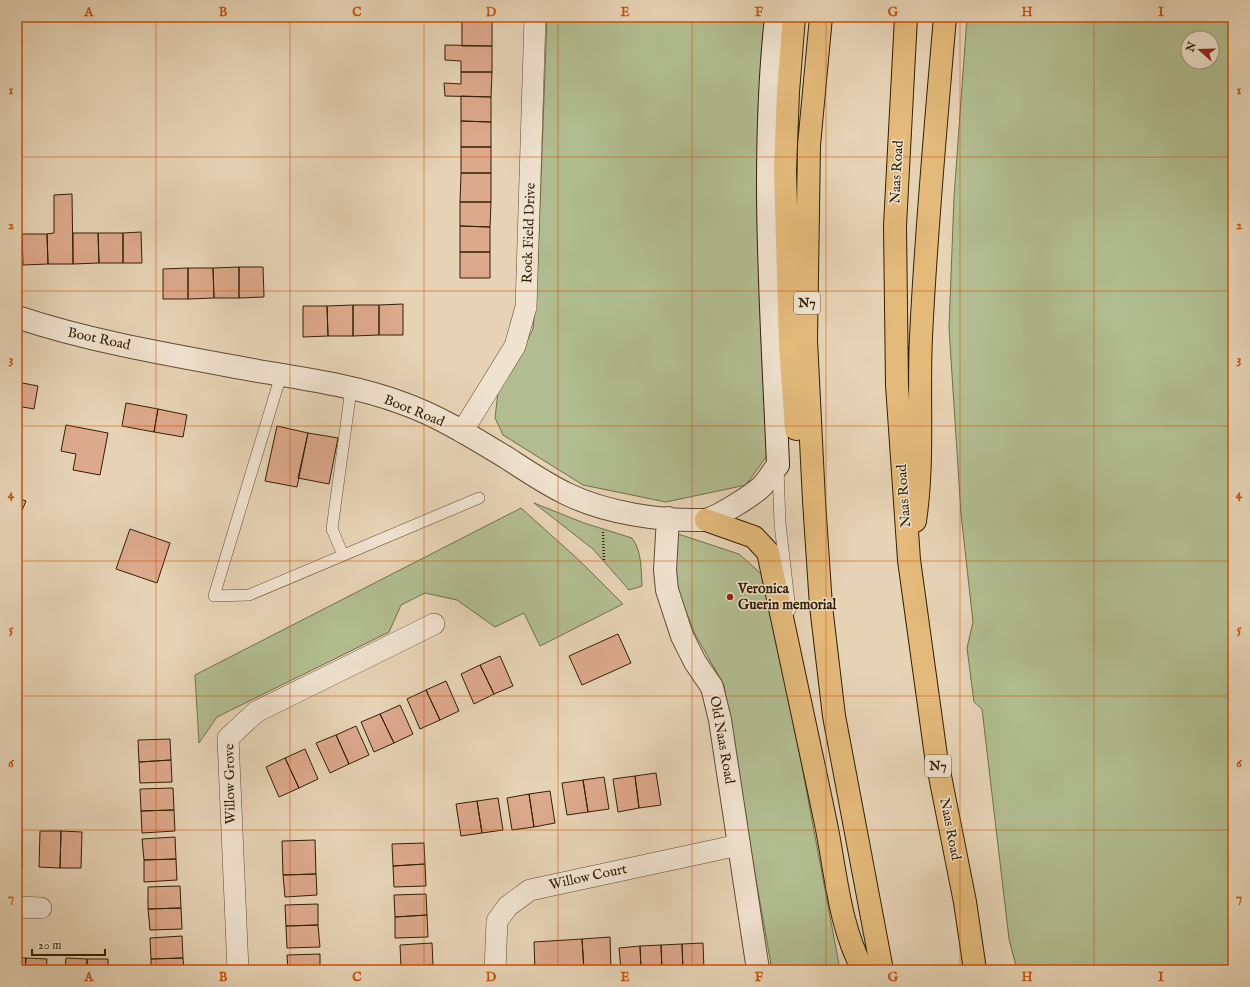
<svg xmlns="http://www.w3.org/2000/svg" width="1250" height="987" font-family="'IM FELL English',serif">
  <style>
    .green { fill: #b1bd90; stroke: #726e49; fill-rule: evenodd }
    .building { fill: #dda98d; stroke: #331f02 }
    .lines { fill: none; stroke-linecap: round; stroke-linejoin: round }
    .service-casing { stroke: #604c2f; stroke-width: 12 }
    .minor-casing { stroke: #604c2f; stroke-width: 22 }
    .tertiary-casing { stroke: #604c2f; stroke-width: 24 }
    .secondary-casing { stroke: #331f02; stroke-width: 24 }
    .trunk-casing { stroke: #331f02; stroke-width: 24 }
    .path { stroke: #331f02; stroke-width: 2.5; stroke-dasharray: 1 2; stroke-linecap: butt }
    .service { stroke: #efe2cf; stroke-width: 11 }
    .minor { stroke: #efe2cf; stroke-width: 21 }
    .tertiary { stroke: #efe2cf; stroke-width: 22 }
    .secondary { stroke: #efe2cf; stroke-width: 22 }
    .trunk { stroke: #e3ba7a; stroke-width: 22 }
    .grid { fill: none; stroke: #cd500a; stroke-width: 1; stroke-opacity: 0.55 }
    .poi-dot { fill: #8f2418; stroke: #efe2cf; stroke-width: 1.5 }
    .labels { text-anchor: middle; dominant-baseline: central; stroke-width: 3; stroke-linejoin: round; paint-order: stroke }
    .shield { fill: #efe2cf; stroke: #6b5a40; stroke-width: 1 }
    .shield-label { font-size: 13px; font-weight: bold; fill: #331f02 }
    .street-label { font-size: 14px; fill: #331f02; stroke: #efe2cf }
    .poi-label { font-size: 14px; font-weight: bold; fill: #331f02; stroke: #efe2cf; text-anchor: start }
    .neatline { fill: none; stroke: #cd500a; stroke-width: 1.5 }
    .grid-label { font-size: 13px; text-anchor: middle; font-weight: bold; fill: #cd500a }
  </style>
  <rect width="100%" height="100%" fill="#e6d3b5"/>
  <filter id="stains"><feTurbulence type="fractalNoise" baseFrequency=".005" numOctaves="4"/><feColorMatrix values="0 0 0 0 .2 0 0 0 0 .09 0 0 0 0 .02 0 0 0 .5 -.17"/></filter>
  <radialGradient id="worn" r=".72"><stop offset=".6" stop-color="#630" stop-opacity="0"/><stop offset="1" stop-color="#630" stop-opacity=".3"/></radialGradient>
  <!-- green -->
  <path class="green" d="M547,17H772L771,450L746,485L666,502L583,485L503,435L495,418L498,392L516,363L533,329L537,287Z
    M967,17H1233V970H1017L1009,939L982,709L974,702L967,648L973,622L961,514L949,328L954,197ZM1188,38H1212V62H1188Z
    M534,503L584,523L632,538C642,551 641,570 642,586L629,590L593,549Z
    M521,508L581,562L623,604L540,646L524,613L495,627L457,600L425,593L401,605L389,632L217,717L199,743L195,675Z
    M669,531L739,554L767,579L840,970H772L737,773L724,685L695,634L673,579Z"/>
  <!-- building -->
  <path class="building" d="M462,17H492V21L462,20Z
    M462,20L492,21V46H462Z
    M445,45L492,46V72H461V61L445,60Z
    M461,72H492L491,97L445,96L444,83L461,84Z
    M461,96L491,97V122L461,121Z
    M461,121L491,122V147H461Z
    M461,147H491V173H461Z
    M461,173H491V202H460Z
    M72,194L73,264H48L47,234L54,233V195Z
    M460,202H491L490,227L460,226Z
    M460,226L490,227V252H460Z
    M141,232L142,263H123V233Z
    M73,233H98L99,263L73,264Z
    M98,233H123V263H99Z
    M22,234H47L48,264L23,265Z
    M460,252H490V278H460Z
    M239,267H263L264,297L239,298Z
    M239,267V298H214L213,268Z
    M188,268H213L214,298L188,299Z
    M188,268V299H163V269Z
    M403,304V335H379V305Z
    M353,305H379V335L353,336Z
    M353,305V336H328L327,306Z
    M303,306H327L328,336L303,337Z
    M17,382L38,386L34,409L17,406Z
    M126,403L158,409L154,432L122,426Z
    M158,409L187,415L183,437L154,432Z
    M66,425L108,433L100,475L73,470L76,454L61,451Z
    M277,426L308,433L297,487L265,481Z
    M308,433L338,438L329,484L298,478Z
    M17,498L26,501L17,522Z
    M130,529L170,543L157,583L116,569Z
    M618,634L631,663L582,685L569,656Z
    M500,656L513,686L494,694L480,665Z
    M480,665L494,694L474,704L461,674Z
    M446,681L459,711L440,720L426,690Z
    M426,690L440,720L420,729L407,699Z
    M400,705L413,734L394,743L380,714Z
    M380,714L394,743L374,752L361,722Z
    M356,726L369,755L349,764L336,735Z
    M336,735L349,764L330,773L316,743Z
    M170,739L171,760L139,762L138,740Z
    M305,749L318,779L299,788L285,758Z
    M285,758L299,788L279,797L266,767Z
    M171,760L172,782L140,783L139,762Z
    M656,773L661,805L639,808L635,776Z
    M635,776L639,808L618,812L613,779Z
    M604,777L609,809L588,812L583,780Z
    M583,780L588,812L567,815L562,783Z
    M173,788L174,810L141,811L140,789Z
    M550,791L555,823L534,827L529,794Z
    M529,794L534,827L512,830L507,798Z
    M498,798L503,830L482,833L477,801Z
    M477,801L482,833L461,836L456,804Z
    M174,810L175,831L142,833L141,811Z
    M17,831H22V867H17Z
    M40,831H61L60,868L39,867Z
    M61,831L82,832L81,868H60Z
    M175,837L176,859L144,860L142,839Z
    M315,840L316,874L283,875L282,841Z
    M424,843L425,864L393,866L392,844Z
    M176,859L177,880L144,882V860Z
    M425,864L426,886L394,887L393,866Z
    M316,874L317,895L285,897L283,875Z
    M180,886L181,908L148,909V887Z
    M426,894L427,915L395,917L394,895Z
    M318,904V925L286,926L285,905Z
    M181,908L182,929L150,930L148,909Z
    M427,915L428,937L395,938V917Z
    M318,925L320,947L287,948L286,926Z
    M182,936L183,958L151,959L150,938Z
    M610,937L611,970H584L582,939Z
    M582,939L584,970H535L534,942Z
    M432,943L433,965L401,967L400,945Z
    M703,943L704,970H683L682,944Z
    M682,944L683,970H662L661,945Z
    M661,945L662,970H641L640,946Z
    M640,946L641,970H621L619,948Z
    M320,954V970H288L287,955Z
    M17,958H26L25,970H17Z
    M26,958L47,959L46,970H25Z
    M66,958L87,959V970H65Z
    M183,958L184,970H151V959Z
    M87,959H108V970H87Z
    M433,965V970H401V967Z"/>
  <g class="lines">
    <defs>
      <path id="service" d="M281,375L214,596L249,595L479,498
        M778,468L780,524L790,610
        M343,555L332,529L351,389"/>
      <path id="minor" d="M462,432L515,346L526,307L535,17
        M17,907L41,908
        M238,970L228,738L256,712L434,624
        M495,970L497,921L508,906L530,890L739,845"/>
      <path id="tertiary" d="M17,317C95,343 177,356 258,371C306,379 356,386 402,403C439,416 474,438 507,458C527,471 546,484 567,494C606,513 660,521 703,520C714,520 751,496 760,488C767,482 772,472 778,465
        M668,518L665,570L667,590L682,636L695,662L712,687L720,720L758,970"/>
      <path id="secondary" d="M776,17C760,166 772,316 778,465"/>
      <path id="trunk" d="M794,17L788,92L785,170L790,345L796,429
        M821,17L809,145L806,340L814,501L821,606L834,716L882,970
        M906,17L895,226L897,385L909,560L936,756L965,902L975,970
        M706,520L754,537L768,552C787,642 807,733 826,824C836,873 839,925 863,970
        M915,521C924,460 918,398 921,337C926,230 936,123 945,17"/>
    </defs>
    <!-- service casing -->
    <use href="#service" class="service-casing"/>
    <!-- minor casing -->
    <use href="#minor" class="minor-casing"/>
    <!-- tertiary casing -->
    <use href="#tertiary" class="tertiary-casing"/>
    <!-- secondary casing -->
    <use href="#secondary" class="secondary-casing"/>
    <!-- trunk casing -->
    <use href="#trunk" class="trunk-casing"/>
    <!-- path -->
    <path class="path" d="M603,532L604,562"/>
    <!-- service -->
    <use href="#service" class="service"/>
    <!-- minor -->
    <use href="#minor" class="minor"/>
    <!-- tertiary -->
    <use href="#tertiary" class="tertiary"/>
    <!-- secondary -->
    <use href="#secondary" class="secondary"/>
    <!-- trunk -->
    <use href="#trunk" class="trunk"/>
  </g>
  <!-- grid -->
  <path class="grid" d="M156,17V970M290,17V970M424,17V970M558,17V970M692,17V970M826,17V970M960,17V970M1094,17V970M17,157H1233M17,291H1233M17,426H1233M17,561H1233M17,696H1233M17,830H1233"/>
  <!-- markers -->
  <circle class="poi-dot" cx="730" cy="597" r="4"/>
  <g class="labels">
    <!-- shield labels -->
    <g class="shield">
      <rect x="794" y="292" width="26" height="22" rx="3"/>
      <rect x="925" y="755" width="26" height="22" rx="3"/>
    </g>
    <g class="shield-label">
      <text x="807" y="303">N7</text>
      <text x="938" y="766">N7</text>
    </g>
    <!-- street labels -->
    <g class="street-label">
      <text transform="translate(897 172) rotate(-87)">Naas Road</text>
      <text transform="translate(529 233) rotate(-88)">Rock Field Drive</text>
      <text transform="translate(99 339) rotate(12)">Boot Road</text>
      <text transform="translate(414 411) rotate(22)">Boot Road</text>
      <text transform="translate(904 496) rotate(-94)">Naas Road</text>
      <text transform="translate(722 740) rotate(80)">Old Naas Road</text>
      <text transform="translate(230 784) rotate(-91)">Willow Grove</text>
      <text transform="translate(950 829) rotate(79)">Naas Road</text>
      <text transform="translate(588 877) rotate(-12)">Willow Court</text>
    </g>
    <!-- poi labels -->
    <g class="poi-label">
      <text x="738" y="589">Veronica<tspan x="738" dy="16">Guerin memorial</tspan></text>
    </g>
  </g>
  <!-- margin -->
  <rect width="1250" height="987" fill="none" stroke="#e6d3b5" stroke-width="44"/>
  <!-- north arrow -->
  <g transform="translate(1200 50) rotate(290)"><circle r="19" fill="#efe2cf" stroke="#a4947d"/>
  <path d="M0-3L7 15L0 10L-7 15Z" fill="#8f2418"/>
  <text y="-6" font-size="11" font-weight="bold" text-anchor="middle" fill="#331f02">N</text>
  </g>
  <!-- scale -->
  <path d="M32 949v6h73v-6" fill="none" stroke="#331f02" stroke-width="2"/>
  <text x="38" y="949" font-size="12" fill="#331f02" stroke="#efe2cf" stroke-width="3" paint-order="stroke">20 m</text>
  <rect x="22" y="22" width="1206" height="943" class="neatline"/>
  <g class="grid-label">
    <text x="89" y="16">A</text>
    <text x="223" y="16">B</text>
    <text x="357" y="16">C</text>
    <text x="491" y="16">D</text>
    <text x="625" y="16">E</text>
    <text x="759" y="16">F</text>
    <text x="893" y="16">G</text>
    <text x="1027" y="16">H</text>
    <text x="1161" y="16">I</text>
    <text x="11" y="94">1</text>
    <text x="1239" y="94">1</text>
    <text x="11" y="229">2</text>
    <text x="1239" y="229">2</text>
    <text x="11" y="363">3</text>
    <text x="1239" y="363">3</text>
    <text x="11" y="498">4</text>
    <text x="1239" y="498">4</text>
    <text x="11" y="633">5</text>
    <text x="1239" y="633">5</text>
    <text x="11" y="767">6</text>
    <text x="1239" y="767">6</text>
    <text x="11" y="902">7</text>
    <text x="1239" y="902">7</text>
    <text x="89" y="981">A</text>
    <text x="223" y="981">B</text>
    <text x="357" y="981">C</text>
    <text x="491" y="981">D</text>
    <text x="625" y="981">E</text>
    <text x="759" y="981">F</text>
    <text x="893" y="981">G</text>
    <text x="1027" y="981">H</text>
    <text x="1161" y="981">I</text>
  </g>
  <rect width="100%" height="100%" filter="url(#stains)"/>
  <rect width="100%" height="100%" fill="url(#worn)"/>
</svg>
